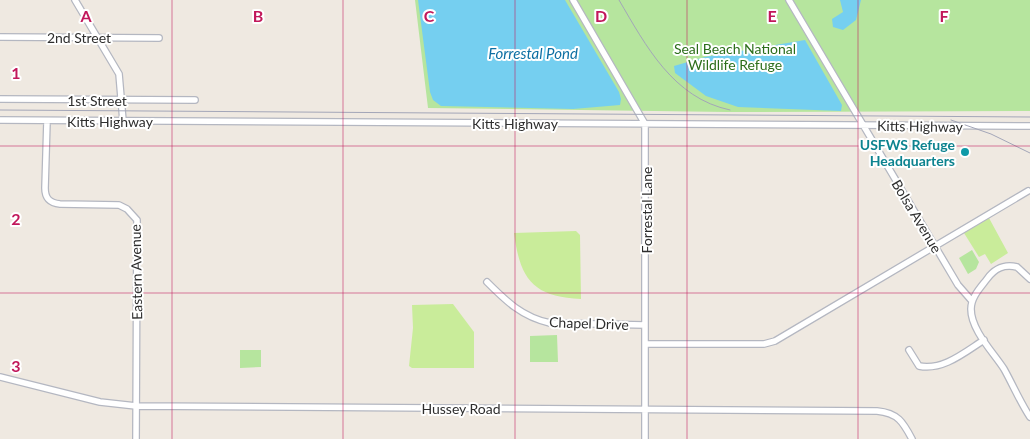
<svg xmlns="http://www.w3.org/2000/svg" width="1030" height="439" font-family="Lato,sans-serif">
  <style>
    .green { fill: #b6e59e }
    .pitch { fill: #c9ec9a }
    .water { fill: #75cff0 }
    .lines { fill: none; stroke-linecap: round; stroke-linejoin: round }
    .minor-casing { stroke: #b4b7c1; stroke-width: 8 }
    .minor { stroke: #fff; stroke-width: 5.5 }
    .rail { stroke: #a3a6b8; stroke-width: 1 }
    .grid { fill: none; stroke: #c2185b; stroke-width: 1; stroke-opacity: 0.55 }
    .culture-dot { fill: #0f9aa8; stroke: #fff; stroke-width: 2 }
    .labels { text-anchor: middle; dominant-baseline: central; stroke-width: 4; stroke-linejoin: round; paint-order: stroke }
    .street-label { font-size: 14px; fill: #2e2e2e; stroke: #fff }
    .park-label { font-size: 14px; fill: #2c6e1b; stroke: #fff }
    .culture-label { font-size: 14px; font-weight: bold; fill: #0d838f; stroke: #fff; text-anchor: end }
    .water-label { font-size: 15px; font-style: italic; fill: #0d6fa3; stroke: #fff }
    .grid-label { font-size: 16px; text-anchor: middle; font-weight: bold; fill: #c2185b; stroke: #fff; stroke-width: 4; stroke-linejoin: round; paint-order: stroke }
  </style>
  <rect width="100%" height="100%" fill="#efe9e1"/>
  <!-- green -->
  <path class="green" d="M415,0H1030V111L727,112L428,108Z
    M972,250L979,262L976,269L968,274L959,258Z
    M557,335L558,362H530V336Z
    M240,350H261V367L240,368Z"/>
  <!-- pitch -->
  <path class="pitch" d="M989,218L1008,253L991,264L985,254L979,257L964,233Z
    M576,231L580,235L581,299C533,297 520,279 514,233Z
    M453,304L474,332V368H412L409,366L413,328L412,305Z"/>
  <!-- water -->
  <path class="water" d="M418,0H565L619,92L621,99L620,105L573,109L441,106L433,100L430,92Z
    M840,0H861L856,20L843,30L833,27L832,19L843,12Z
    M805,40L842,105L841,111L738,107L706,96L675,73L674,66L705,57Z"/>
  <g class="lines">
    <defs>
      <path id="minor" d="M75,0L119,74L123,121
        M573,0L645,124V439
        M789,0L958,285L972,301
        M0,37L159,38
        M0,99L195,100
        M0,120L1030,126
        M47,121L45,188C45,199 50,203 60,204L119,205L127,209L137,220L136,439
        M1030,279L1017,267C1004,264 995,268 987,279C981,287 971,297 971,309C971,330 993,352 1004,369C1013,385 1020,402 1030,417
        M487,282C506,301 522,317 550,323L645,325
        M645,344H764L775,341L1028,191
        M909,350L919,366C943,371 965,352 984,340
        M0,377L100,402L136,406L877,411C898,413 903,422 912,439"/>
    </defs>
    <!-- minor casing -->
    <use href="#minor" class="minor-casing"/>
    <!-- minor -->
    <use href="#minor" class="minor"/>
    <!-- rail -->
    <path class="rail" d="M619,0C646,46 673,98 730,110
      M0,110L1030,117
      M951,120L991,134L1030,153"/>
  </g>
  <!-- grid -->
  <path class="grid" d="M172,0V439M343,0V439M515,0V439M687,0V439M858,0V439M0,146H1030M0,293H1030"/>
  <!-- markers -->
  <circle class="culture-dot" cx="965" cy="152" r="5"/>
  <g class="labels">
    <!-- street labels -->
    <g class="street-label">
      <text x="79" y="37">2nd Street</text>
      <text x="97" y="100">1st Street</text>
      <text x="110" y="121">Kitts Highway</text>
      <text x="515" y="123">Kitts Highway</text>
      <text transform="translate(920 126) rotate(1)">Kitts Highway</text>
      <text transform="translate(646 210) rotate(-90)">Forrestal Lane</text>
      <text transform="translate(917 216) rotate(59)">Bolsa Avenue</text>
      <text transform="translate(136 272) rotate(-91)">Eastern Avenue</text>
      <text transform="translate(589 323) rotate(2)">Chapel Drive</text>
      <text x="461" y="408">Hussey Road</text>
    </g>
    <!-- park labels -->
    <g class="park-label">
      <text x="735" y="48">Seal Beach National<tspan x="735" dy="16">Wildlife Refuge</tspan></text>
    </g>
    <!-- culture labels -->
    <g class="culture-label">
      <text x="955" y="144">USFWS Refuge<tspan x="955" dy="16">Headquarters</tspan></text>
    </g>
    <!-- water labels -->
    <g class="water-label">
      <text x="533" y="53">Forrestal Pond</text>
    </g>
  </g>
  <g class="grid-label">
    <text x="86" y="22">A</text>
    <text x="258" y="22">B</text>
    <text x="429" y="22">C</text>
    <text x="601" y="22">D</text>
    <text x="772" y="22">E</text>
    <text x="944" y="22">F</text>
    <text x="16" y="79">1</text>
    <text x="16" y="225">2</text>
    <text x="16" y="372">3</text>
  </g>
</svg>
